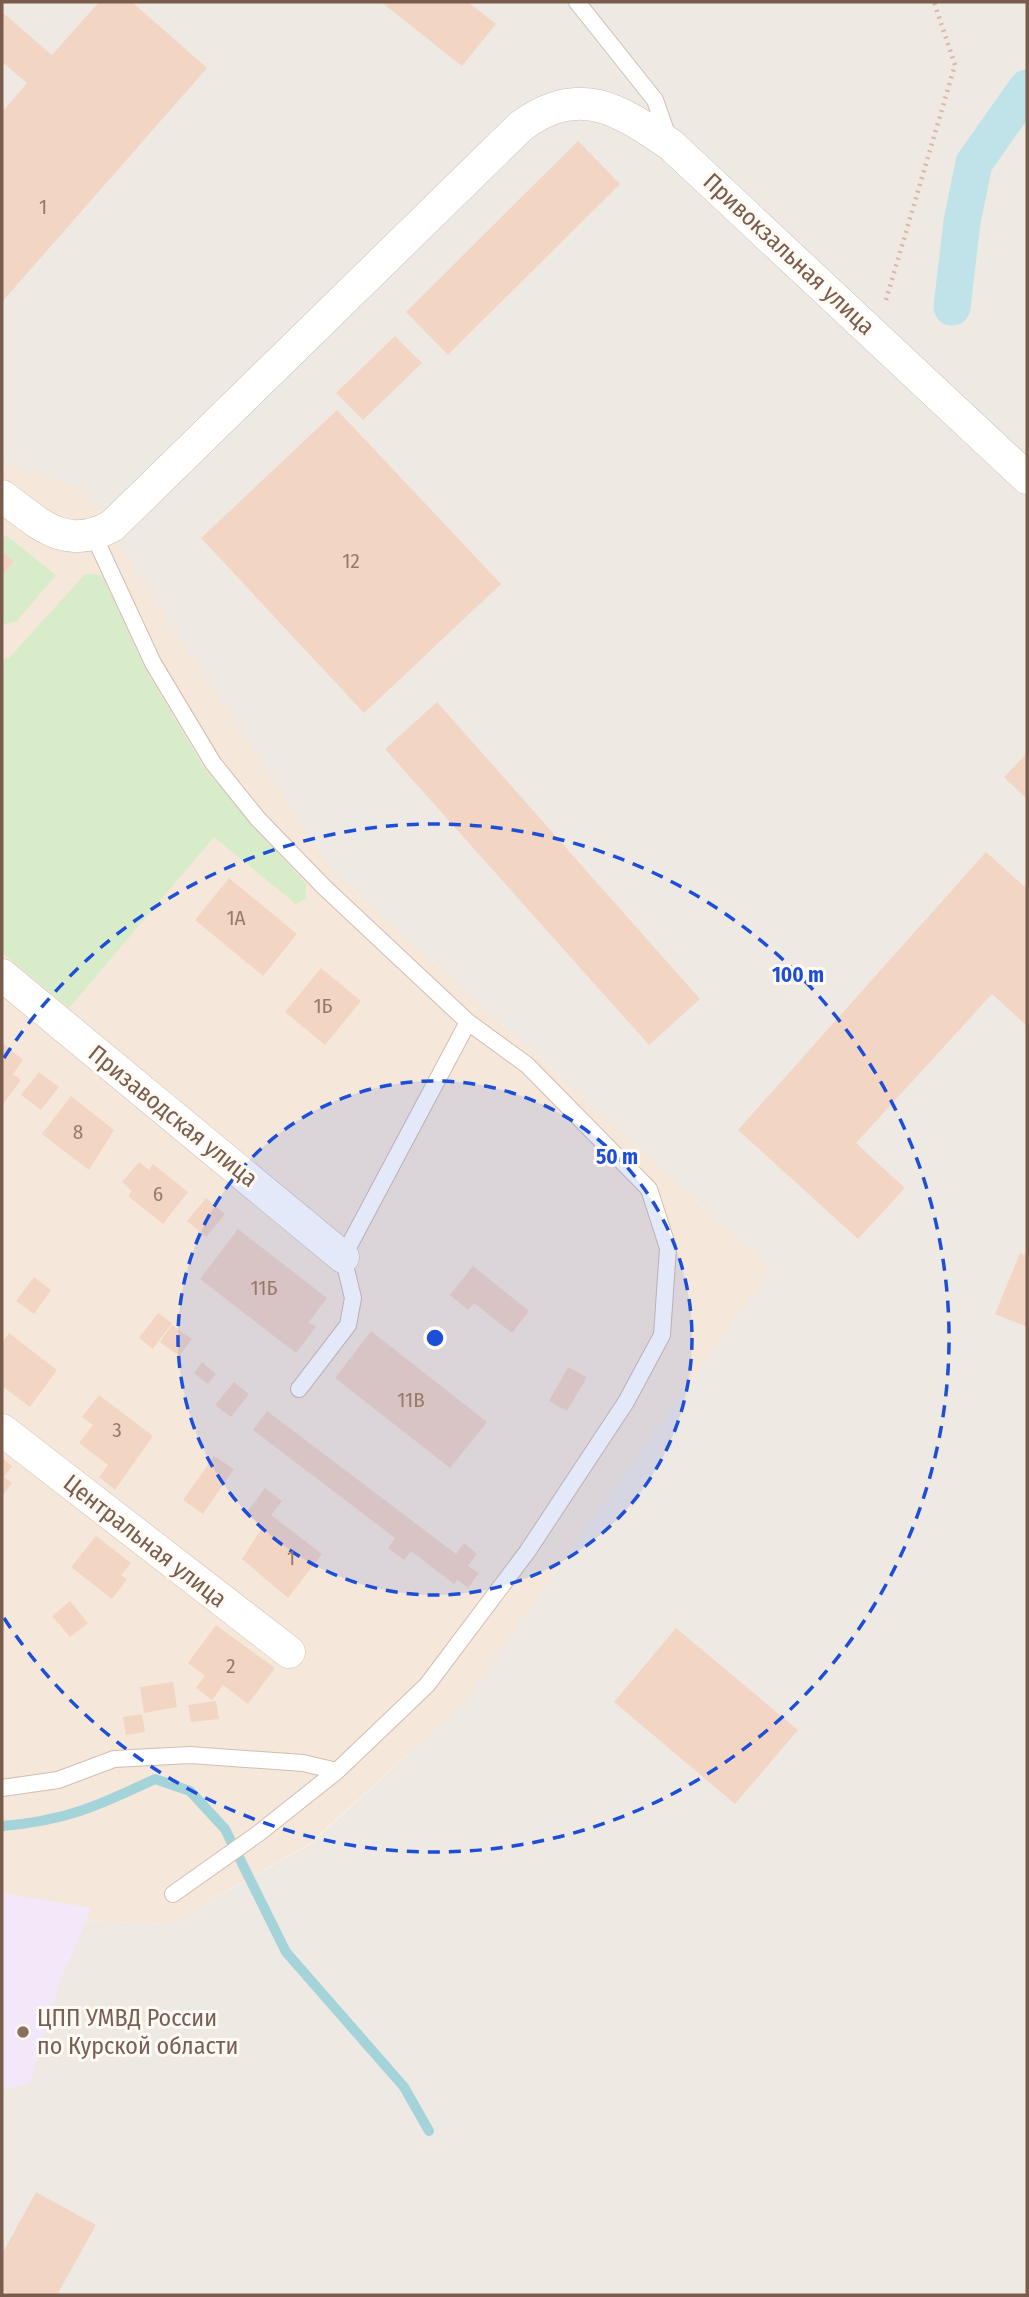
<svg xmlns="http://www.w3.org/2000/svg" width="1029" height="2297" font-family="'Fira Sans Condensed',sans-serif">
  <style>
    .residential { fill: #f5e8da }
    .industrial { fill: #efe9e4 }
    .education { fill: #f3e8fa }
    .green { fill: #d8ecc9 }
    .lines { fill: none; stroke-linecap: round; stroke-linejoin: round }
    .stream { stroke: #a5d3da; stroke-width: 10 }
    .canal { stroke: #bfe3e8; stroke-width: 37 }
    .building { fill: #f3d5c3 }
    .lane-casing { stroke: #d1beb0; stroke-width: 18 }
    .street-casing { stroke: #d1beb0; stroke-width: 33 }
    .path { stroke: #d9b8a5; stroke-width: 4.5; stroke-dasharray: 2 5; stroke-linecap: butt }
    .lane { stroke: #fff; stroke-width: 16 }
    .street { stroke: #fff; stroke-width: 32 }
    .ring { fill: none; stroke: #1d4ed8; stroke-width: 3.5; stroke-dasharray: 12 9 }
    .education-dot { fill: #8d6e63; stroke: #fffaf3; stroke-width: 2.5 }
    .labels { text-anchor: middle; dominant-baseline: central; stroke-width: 6; stroke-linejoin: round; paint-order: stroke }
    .number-label { font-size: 21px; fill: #987a6a }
    .street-label { font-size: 24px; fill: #7a5c4d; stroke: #fffaf3 }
    .education-label { font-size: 24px; fill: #785e54; stroke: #fffaf3; text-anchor: start }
    .centre { fill: #1d4ed8; stroke: #fffaf3; stroke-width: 3.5 }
    .ring-label { font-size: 21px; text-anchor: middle; font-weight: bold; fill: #1d4ed8; stroke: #fffaf3; stroke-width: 6; stroke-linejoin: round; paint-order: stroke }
  </style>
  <rect width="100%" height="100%" fill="#fdf6ec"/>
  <!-- residential -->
  <path class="residential" d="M2,462L82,488L332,870L771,1268L462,1705L308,1845L169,1924L48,1920L2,1932Z"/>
  <!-- industrial -->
  <path class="industrial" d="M2,2H1027V2295H2V1932L48,1920L169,1924L309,1845L462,1705L771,1268L332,870L82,488L2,462Z"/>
  <!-- education -->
  <path class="education" d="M2,1893L91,1908L60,1981L30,2083L2,2090Z"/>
  <!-- green -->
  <path class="green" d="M7,536L56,575L17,621L4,625L2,576L14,561L2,551V538Z
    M85,574L102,575L145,668L204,768L306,884V899L296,904L214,837L69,1008L2,953V661L10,657Z"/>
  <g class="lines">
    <!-- stream -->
    <path class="stream" d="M2,1826C65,1821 98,1806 155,1779L190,1791L225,1829L286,1952L404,2087L429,2131"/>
    <!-- canal -->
    <path class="canal" d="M952,307L962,222L974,163L1027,88"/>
  </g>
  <!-- building -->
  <path class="building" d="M99,2H132L207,68L2,302V112L27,83L2,62V12L52,55Z
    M381,2H468L496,24L462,66Z
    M578,141L620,184L448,355L406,312Z
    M395,336L422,363L363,420L336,393Z
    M337,410L501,584L364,713L201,538Z
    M2,551L14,561L2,576Z
    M437,702L700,999L649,1045L385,749Z
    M1027,753V799L1004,777Z
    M986,852L1027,889V1026L992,994L856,1143L905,1188L858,1239L738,1130Z
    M229,878L297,934L263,976L195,920Z
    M321,968L361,1001L325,1045L285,1012Z
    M2,1043L23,1060L13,1074L21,1080L3,1104Z
    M39,1072L59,1087L41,1110L21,1095Z
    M71,1096L114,1130L89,1170L42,1134Z
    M139,1162L149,1170L153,1164L188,1192L163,1224L128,1196L132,1191L122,1182Z
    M206,1198L225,1214L206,1237L187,1221Z
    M238,1229L327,1298L309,1322L316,1327L296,1353L200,1279Z
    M1020,1253L1027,1256V1327L995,1314Z
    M473,1266L529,1311L512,1333L474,1303L468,1310L450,1295Z
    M34,1277L51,1290L34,1314L16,1301Z
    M158,1313L172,1323L153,1349L139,1338Z
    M172,1325L192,1339L179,1356L160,1342Z
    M371,1331L487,1422L450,1468L335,1378Z
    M9,1333L57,1370L30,1407L2,1386V1343Z
    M202,1362L216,1374L208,1384L194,1373Z
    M568,1367L587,1377L567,1411L549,1401Z
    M234,1382L249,1394L231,1417L215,1405Z
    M99,1395L153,1436L115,1490L99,1477L108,1465L79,1443L93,1425L82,1417Z
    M267,1411L456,1554L464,1543L477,1554L468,1566L479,1573L468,1588L458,1580L454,1584L411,1551L404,1560L388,1548L395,1538L253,1430Z
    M214,1456L234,1469L203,1514L183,1500Z
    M2,1458L12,1466L4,1477L12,1483L2,1496Z
    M265,1488L282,1501L271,1515L322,1554L288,1598L242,1559L263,1526L246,1513Z
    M96,1536L131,1563L121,1575L127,1579L112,1599L71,1567Z
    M70,1601L88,1623L70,1637L52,1616Z
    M216,1625L275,1668L248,1704L223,1685L212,1700L196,1688L205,1676L188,1663Z
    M676,1628L798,1730L735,1804L614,1702Z
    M173,1682L177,1707L144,1713L140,1687Z
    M216,1701L219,1719L191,1722L188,1705Z
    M142,1714L145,1732L126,1735L123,1717Z
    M36,2192L96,2225L57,2295H11L2,2290V2254Z"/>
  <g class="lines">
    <defs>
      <path id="lane" d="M577,2L655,100L669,140
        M94,536L153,663L213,763L258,819L324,887L468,1022L527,1065L649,1189L668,1248L662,1335L626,1402L527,1552L427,1685L337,1771L259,1833L173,1894
        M299,1389L348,1325L353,1298L343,1257L468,1022
        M2,1788L58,1780L114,1759L190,1755L303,1763L337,1771"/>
      <path id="street" d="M2,496C40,524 65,552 112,526L521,126C580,83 618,109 671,145L1027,478
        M2,975L343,1257
        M2,1430L289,1652"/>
    </defs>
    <!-- lane casing -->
    <use href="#lane" class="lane-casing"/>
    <!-- street casing -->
    <use href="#street" class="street-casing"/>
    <!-- path -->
    <path class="path" d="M886,300L955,65L934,2"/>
    <!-- lane -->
    <use href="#lane" class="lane"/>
    <!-- street -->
    <use href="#street" class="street"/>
  </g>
  <!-- distance rings -->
  <circle cx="435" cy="1338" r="257" fill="#1d4ed8" fill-opacity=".12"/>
  <g class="ring">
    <circle cx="435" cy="1338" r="257"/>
    <path d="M4 1058A514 514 0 1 1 4 1618"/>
  </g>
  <!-- markers -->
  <circle class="education-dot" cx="23" cy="2032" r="7"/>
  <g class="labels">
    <!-- number labels -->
    <g class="number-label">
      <text x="43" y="207">1</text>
      <text x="351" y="561">12</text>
      <text x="236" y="918">1А</text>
      <text x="323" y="1006">1Б</text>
      <text x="78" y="1132">8</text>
      <text x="158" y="1194">6</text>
      <text x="264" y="1288">11Б</text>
      <text x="411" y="1400">11В</text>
      <text x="117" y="1430">3</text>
      <text x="291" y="1558">1</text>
      <text x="231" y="1666">2</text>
    </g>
    <!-- street labels -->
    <g class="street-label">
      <text transform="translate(789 254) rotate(43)">Привокзальная улица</text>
      <text transform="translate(173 1116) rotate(39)">Призаводская улица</text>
      <text transform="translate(145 1541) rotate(38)">Центральная улица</text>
    </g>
    <!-- education labels -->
    <g class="education-label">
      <text x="37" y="2018">ЦПП УМВД России<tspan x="37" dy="28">по Курской области</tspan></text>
    </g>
  </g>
  <circle cx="435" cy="1338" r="10" class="centre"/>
  <g class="ring-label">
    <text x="798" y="982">100 m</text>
    <text x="617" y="1164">50 m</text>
  </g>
  <!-- border -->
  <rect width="1029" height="2297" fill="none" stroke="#7a5c4d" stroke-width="7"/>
</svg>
